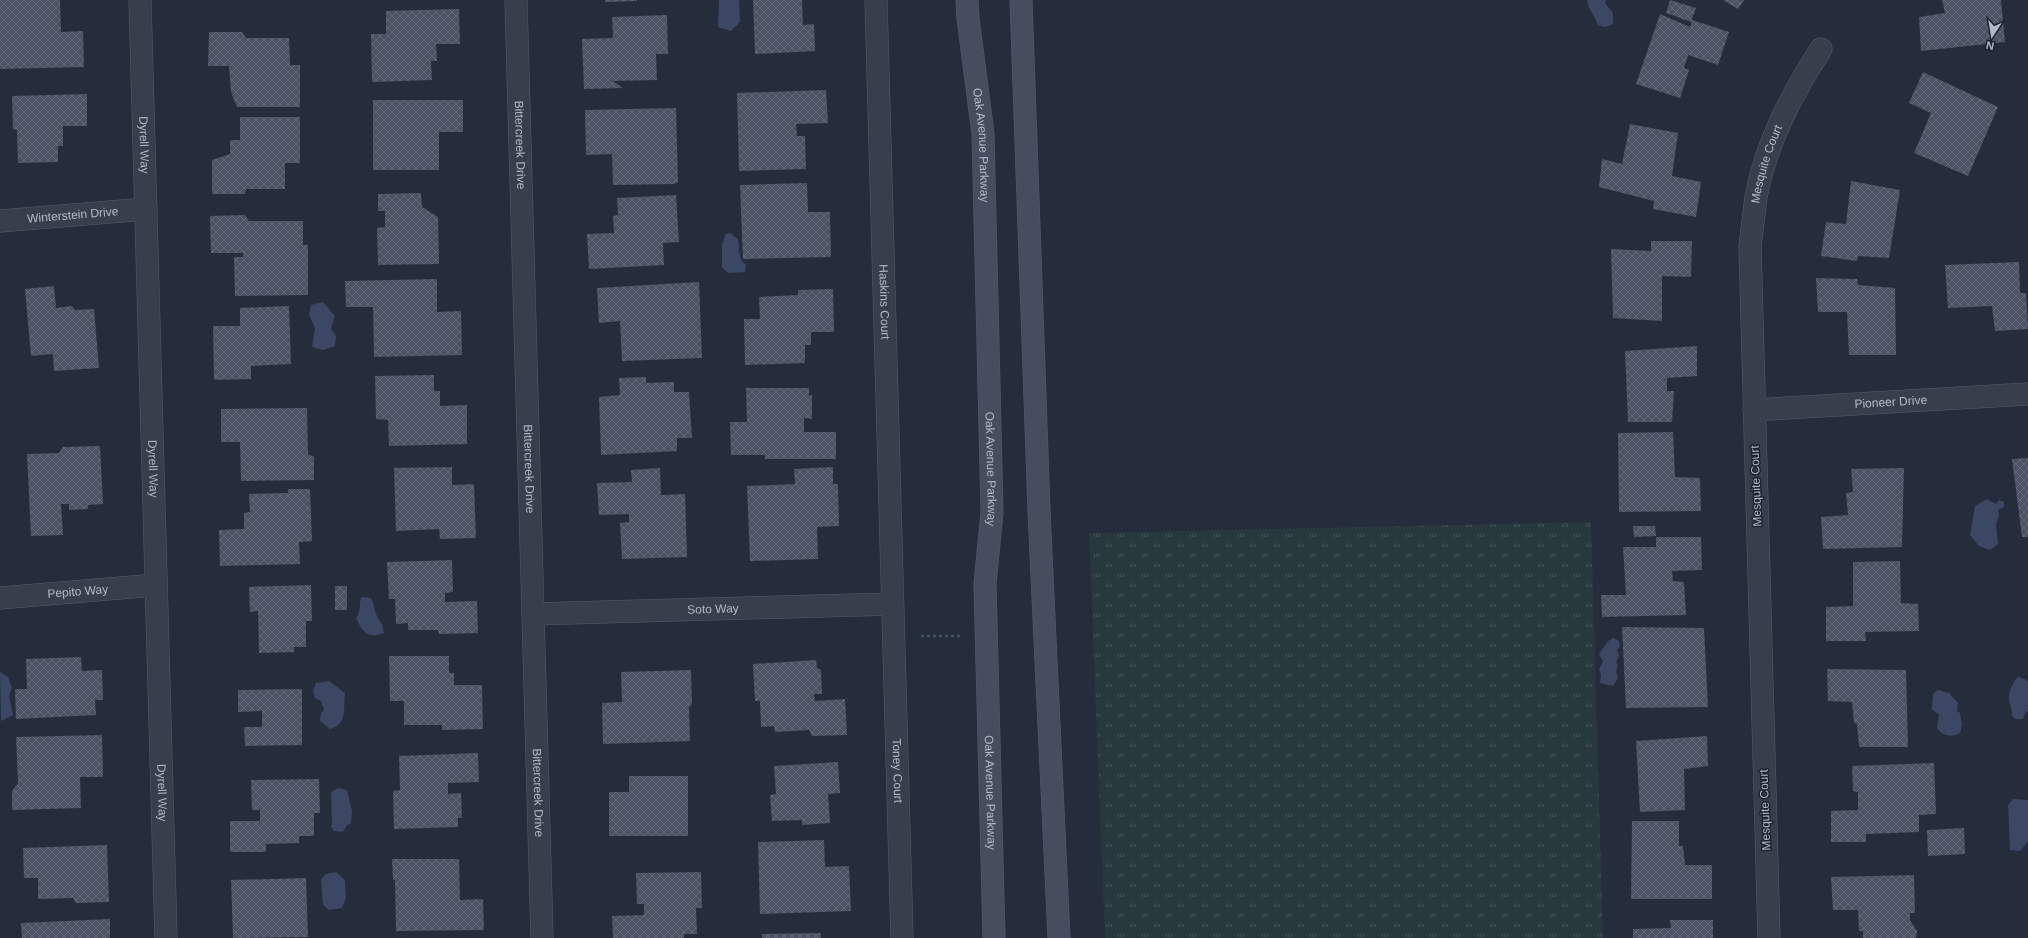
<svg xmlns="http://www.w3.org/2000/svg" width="2028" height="938" font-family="Arial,sans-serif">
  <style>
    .grass { fill: url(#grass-tufts) }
    .water { fill: #3c4863 }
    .building { fill: url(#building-cross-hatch) }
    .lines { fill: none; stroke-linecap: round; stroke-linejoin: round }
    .street-casing { stroke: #575c6a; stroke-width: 23 }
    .secondary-casing { stroke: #575c6a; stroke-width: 23 }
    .path { stroke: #455459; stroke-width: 2.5; stroke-dasharray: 3 3; stroke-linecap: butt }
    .street { stroke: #393e4c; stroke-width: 22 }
    .secondary { stroke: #474d5e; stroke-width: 22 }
    .labels { text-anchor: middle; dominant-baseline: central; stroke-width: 3; stroke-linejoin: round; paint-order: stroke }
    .street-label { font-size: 12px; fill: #b4b9c7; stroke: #1e2330 }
  </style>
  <defs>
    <pattern id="grass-tufts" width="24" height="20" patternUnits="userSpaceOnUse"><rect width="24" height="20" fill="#28393d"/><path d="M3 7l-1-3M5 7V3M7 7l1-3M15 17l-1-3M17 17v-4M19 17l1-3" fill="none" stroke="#455458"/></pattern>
    <pattern id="building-cross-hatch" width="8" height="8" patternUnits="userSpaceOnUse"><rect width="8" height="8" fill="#4b5264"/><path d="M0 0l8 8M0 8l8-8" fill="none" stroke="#636979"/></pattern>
  </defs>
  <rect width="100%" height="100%" fill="#252c3b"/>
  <!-- grass -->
  <path class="grass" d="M1591,522L1603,938H1105L1089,533Z"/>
  <!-- water -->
  <path class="water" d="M719,0H739L740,22L731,31L718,27Z
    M1587,0H1606L1605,3L1613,13V24L1605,27L1598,25C1595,16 1588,9 1587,0Z
    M730,233L738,239C740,250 737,257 746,265L745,272L728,273L722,267V244L726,234Z
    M323,302L335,316L331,329L336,336L335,346L323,350L312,347L315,328L309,315L311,305Z
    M1987,499L1996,504L1999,500L2004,502V507L1998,510L1999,515L1996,525L1998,544L1990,550L1979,546L1970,535L1975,506Z
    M361,597L371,598C374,603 374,608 376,614C380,623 382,620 384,633C368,639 363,633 356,618C361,612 359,605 361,597Z
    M1613,638L1619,641L1620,646L1617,650L1619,656L1616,662L1618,666L1616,671L1618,678L1613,686L1600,683L1601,674L1599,669L1603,661L1599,654L1608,641Z
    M0,672L8,677L12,688L9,696L13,715L1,721Z
    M2018,677L2025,679L2028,682V711L2025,713L2023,719H2016L2012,716C2013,708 2008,702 2009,697C2009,690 2013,682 2018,677Z
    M329,681L345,693C343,709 348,724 330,729L320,721L321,713L324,710L321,701L315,698L313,691L316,683Z
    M1938,690L1949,693L1958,703L1957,711L1960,713L1962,725L1960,733C1953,738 1942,736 1937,728L1939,715L1932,709L1933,694Z
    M338,788L347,790L352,811L351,823L347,825L343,832L334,831L331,827L332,822L331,792Z
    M2013,799L2028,800V842L2020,851L2010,850L2008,805Z
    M336,872L345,880L346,898L342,908L329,910L323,905L321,879L326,874Z"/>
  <!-- building -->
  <path class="building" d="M0,0H60L61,32L83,31L84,67L0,69Z
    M605,0H637V1L605,2Z
    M753,0H802L803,25L814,24L815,51L755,54Z
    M1670,0L1696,8L1691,22L1666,13Z
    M1723,0H1744L1738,9Z
    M1942,0H2001L2005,42L1921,51L1919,17L1945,13Z
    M459,9L460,44H436L437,61H431L432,80L372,82L371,34H386V11Z
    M1660,14L1690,27L1692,20L1729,32L1718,65L1688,55L1684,68L1689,70L1680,98L1636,84Z
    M667,15L668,54H656L657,80L613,81L623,88L584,89L582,39L613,38L612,17Z
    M209,32H242L246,38H289L290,65H300V107H237L231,92L229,66H208Z
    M1923,72L1998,107L1968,176L1914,153L1931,113L1909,103Z
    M826,90L828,123L796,124L797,136H805L806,169L739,171L737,93Z
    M87,94V126H63V146H58V162L18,163L17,130L13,129L12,96Z
    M373,100H463V132H439V170H373Z
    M676,108L678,182L674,184L613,185L612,154L586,155L585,110Z
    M240,117H300V163H285V189H246L245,194H212V160L230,154V140H240Z
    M1630,124L1678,133L1672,176L1701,182L1696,217L1653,209L1654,201L1599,187L1602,159L1622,164Z
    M1851,181L1900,190L1889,258L1858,256L1857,261L1821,256L1826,222L1846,224Z
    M807,183L808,212H830L831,257L743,259L740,185Z
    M421,193L422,207L438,217L439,264L378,265L377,228L385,227V211H378V194Z
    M676,195L679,242L663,243L664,265L589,269L587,234L614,233L613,216L618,215L617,198Z
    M245,215L249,221H303V245H308V295L235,296L234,257H243V253H211L210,216Z
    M1651,241H1692L1691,277L1662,276V321L1613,318L1611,249L1651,251Z
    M2019,262L2020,293H2026L2028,329L1995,331L1992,306L1948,308L1945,265Z
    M1816,278L1857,279L1858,285L1895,288L1896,355H1849L1847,312H1818Z
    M437,279V312L461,311L462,355L374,357L373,307H346L345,281Z
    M699,282L702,358L622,361L620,321L599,323L597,288Z
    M54,286L56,308L72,306L75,310L94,309L99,368L54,371L53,354L31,356L25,289Z
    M833,289L834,332H811V345H805V363L745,365L744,319H760L759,297L798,295V290Z
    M289,306L291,364L251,366V379L214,380L213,326H240V308Z
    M1697,346V376L1667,378V391H1674L1672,422H1628L1625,351Z
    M434,375V391H440V406L467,405V444L389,446L388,420L376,419L375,376Z
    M646,377V383L674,382V392H689L692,438H677V451L601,455L599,397L620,395L619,378Z
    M746,388H809V396L812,395V419L804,418V432H836V459H765V455H731L730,422H747Z
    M307,408L308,454L314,457V480L241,481L240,442H221V409Z
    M1673,432L1675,477L1700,478L1701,511L1619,512L1618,433Z
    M100,446L103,504L88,505V509L69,510V504H61L63,535L31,536L27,454L59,453L63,447Z
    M2028,458V537H2022L2012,459Z
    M452,467V485L474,484L476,538L440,539L439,529L396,531L394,468Z
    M833,467V484H838L839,526L817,527L818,559L750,561L747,486L795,484L794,469Z
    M660,468L661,495L685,494L687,557L622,559L620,523L629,522V514L599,515L597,483L632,482L631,470Z
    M1904,468L1902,547L1823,549L1821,517L1848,515L1846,493L1853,492L1851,469Z
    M288,489H310L312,541L299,542L300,564L220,566L219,530L244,529V513L250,512L249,494L288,493Z
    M1633,526H1655L1656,536L1634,537Z
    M1656,537H1701L1702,570L1672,571L1673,581L1684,582L1686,615L1602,617L1601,595H1626L1623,547H1656Z
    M452,560L453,592L445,593V602L477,601L478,633L439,634L438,630H408V623L396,624L395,599H389L387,562Z
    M1900,561L1901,603L1918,604L1919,631L1865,632L1866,641H1826V607L1853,606V562Z
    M311,585L312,621H306V647H294V652L259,653L258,611L250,612L249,587Z
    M335,586H347V610H335Z
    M1622,627L1704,628L1708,707L1626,708Z
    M389,656H449V673H454V685H482L483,729L442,730V725H404V701H390Z
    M81,657L82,671L102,670L103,700H95L96,715L16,719L15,689H27L26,659Z
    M816,660L817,668L821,670L822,694H814L815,701L845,699L847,735L812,736L809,730L775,732L774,726L761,727L760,701H755L753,664Z
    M1827,669L1906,670L1908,747H1859L1857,724L1854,723L1852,702L1828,701Z
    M691,670L692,704L689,707L690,741L603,744L602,703L622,702L621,672Z
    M302,689V745L245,746L244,727H262V711L238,712V690Z
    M102,735L103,777H80L81,808L12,810V791L18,783L16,737Z
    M1707,736L1708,766L1684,769L1685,810L1640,812L1636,741Z
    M478,753L479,782L448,783V794L461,793L462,818H458V827L394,829L393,791L400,790L399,756Z
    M838,762L840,793L828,794L830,823L802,825V820L772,821L770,795L776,794L774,766Z
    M1934,763L1936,814L1919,815V832L1866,834V842H1831V811L1858,810V792L1853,791L1852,766Z
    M629,776H688V836H609V792H629Z
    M319,779L320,813H314V836H299V843L266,844V852H230V821H260V810H252L251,780Z
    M1632,821H1679V846H1683L1685,865H1712V899H1631Z
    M1964,828L1965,854L1928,856L1927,830Z
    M824,840L825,867L849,866L851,911L760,914L758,842Z
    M107,845L109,902L76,903L73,898L38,899V878H24L23,848Z
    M392,859H459L460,900L483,899L484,930L396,931L395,880H393Z
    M701,872L702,908H696L697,934H684V938H613L612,916L644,915V904H637L636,873Z
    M1914,875L1915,913H1910V920L1917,931L1916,938H1863V931H1859L1858,910H1833L1831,877Z
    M306,878L308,937L233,938L231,880Z
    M110,919V938H22L21,923Z
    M1670,920H1713V938H1633V929L1671,928Z
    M821,933V938H762V934Z"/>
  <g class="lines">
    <defs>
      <g id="street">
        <path id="s1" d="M140,0L166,938"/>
        <path id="s2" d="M516,0L542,938"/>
        <path id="s3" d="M876,0L902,938"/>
        <path id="s4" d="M0,221L146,209"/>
        <path id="s5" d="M1754,410L2028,394"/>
        <path id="s6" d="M0,598L156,585"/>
        <path id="s7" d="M533,614L892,604"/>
        <path id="s8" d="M1769,938L1750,246C1752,230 1754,213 1756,197C1766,143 1792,94 1821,49"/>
      </g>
      <g id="secondary">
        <path id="s9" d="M967,0L968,18L983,134L992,512L985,584L994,938"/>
        <path d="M1021,0L1039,511L1059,938"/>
      </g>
    </defs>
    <!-- street casing -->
    <use href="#street" class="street-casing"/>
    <!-- secondary casing -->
    <use href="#secondary" class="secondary-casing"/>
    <!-- path -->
    <path class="path" d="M921,636H960"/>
    <!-- street -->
    <use href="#street" class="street"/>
    <!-- secondary -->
    <use href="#secondary" class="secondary"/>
  </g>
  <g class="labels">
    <!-- street labels -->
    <g class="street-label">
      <text stroke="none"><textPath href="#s1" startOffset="145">Dyrell Way</textPath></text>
      <text stroke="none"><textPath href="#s2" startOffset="145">Bittercreek Drive</textPath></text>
      <text stroke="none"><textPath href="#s9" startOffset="146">Oak Avenue Parkway</textPath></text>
      <text stroke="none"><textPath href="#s8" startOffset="776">Mesquite Court</textPath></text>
      <text stroke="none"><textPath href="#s4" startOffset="73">Winterstein Drive</textPath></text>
      <text stroke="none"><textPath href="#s3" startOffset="302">Haskins Court</textPath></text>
      <text stroke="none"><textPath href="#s5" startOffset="137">Pioneer Drive</textPath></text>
      <text stroke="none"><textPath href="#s1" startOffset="469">Dyrell Way</textPath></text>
      <text stroke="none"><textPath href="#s2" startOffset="469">Bittercreek Drive</textPath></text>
      <text stroke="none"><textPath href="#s9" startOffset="470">Oak Avenue Parkway</textPath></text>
      <text transform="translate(1756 486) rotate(-92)">Mesquite Court</text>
      <text stroke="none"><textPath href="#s6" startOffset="78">Pepito Way</textPath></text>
      <text stroke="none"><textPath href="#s7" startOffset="180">Soto Way</textPath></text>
      <text stroke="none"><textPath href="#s3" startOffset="771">Toney Court</textPath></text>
      <text stroke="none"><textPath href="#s9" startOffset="794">Oak Avenue Parkway</textPath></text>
      <text stroke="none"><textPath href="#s1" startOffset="793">Dyrell Way</textPath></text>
      <text stroke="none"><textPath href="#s2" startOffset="793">Bittercreek Drive</textPath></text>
      <text transform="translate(1765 810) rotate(-92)">Mesquite Court</text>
    </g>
  </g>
  <!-- north arrow -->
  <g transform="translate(1992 36) rotate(192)" stroke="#1e2330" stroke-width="3" paint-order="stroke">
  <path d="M0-3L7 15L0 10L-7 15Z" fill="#b4b9c7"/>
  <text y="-6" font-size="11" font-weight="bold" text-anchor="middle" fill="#b4b9c7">N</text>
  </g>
</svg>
